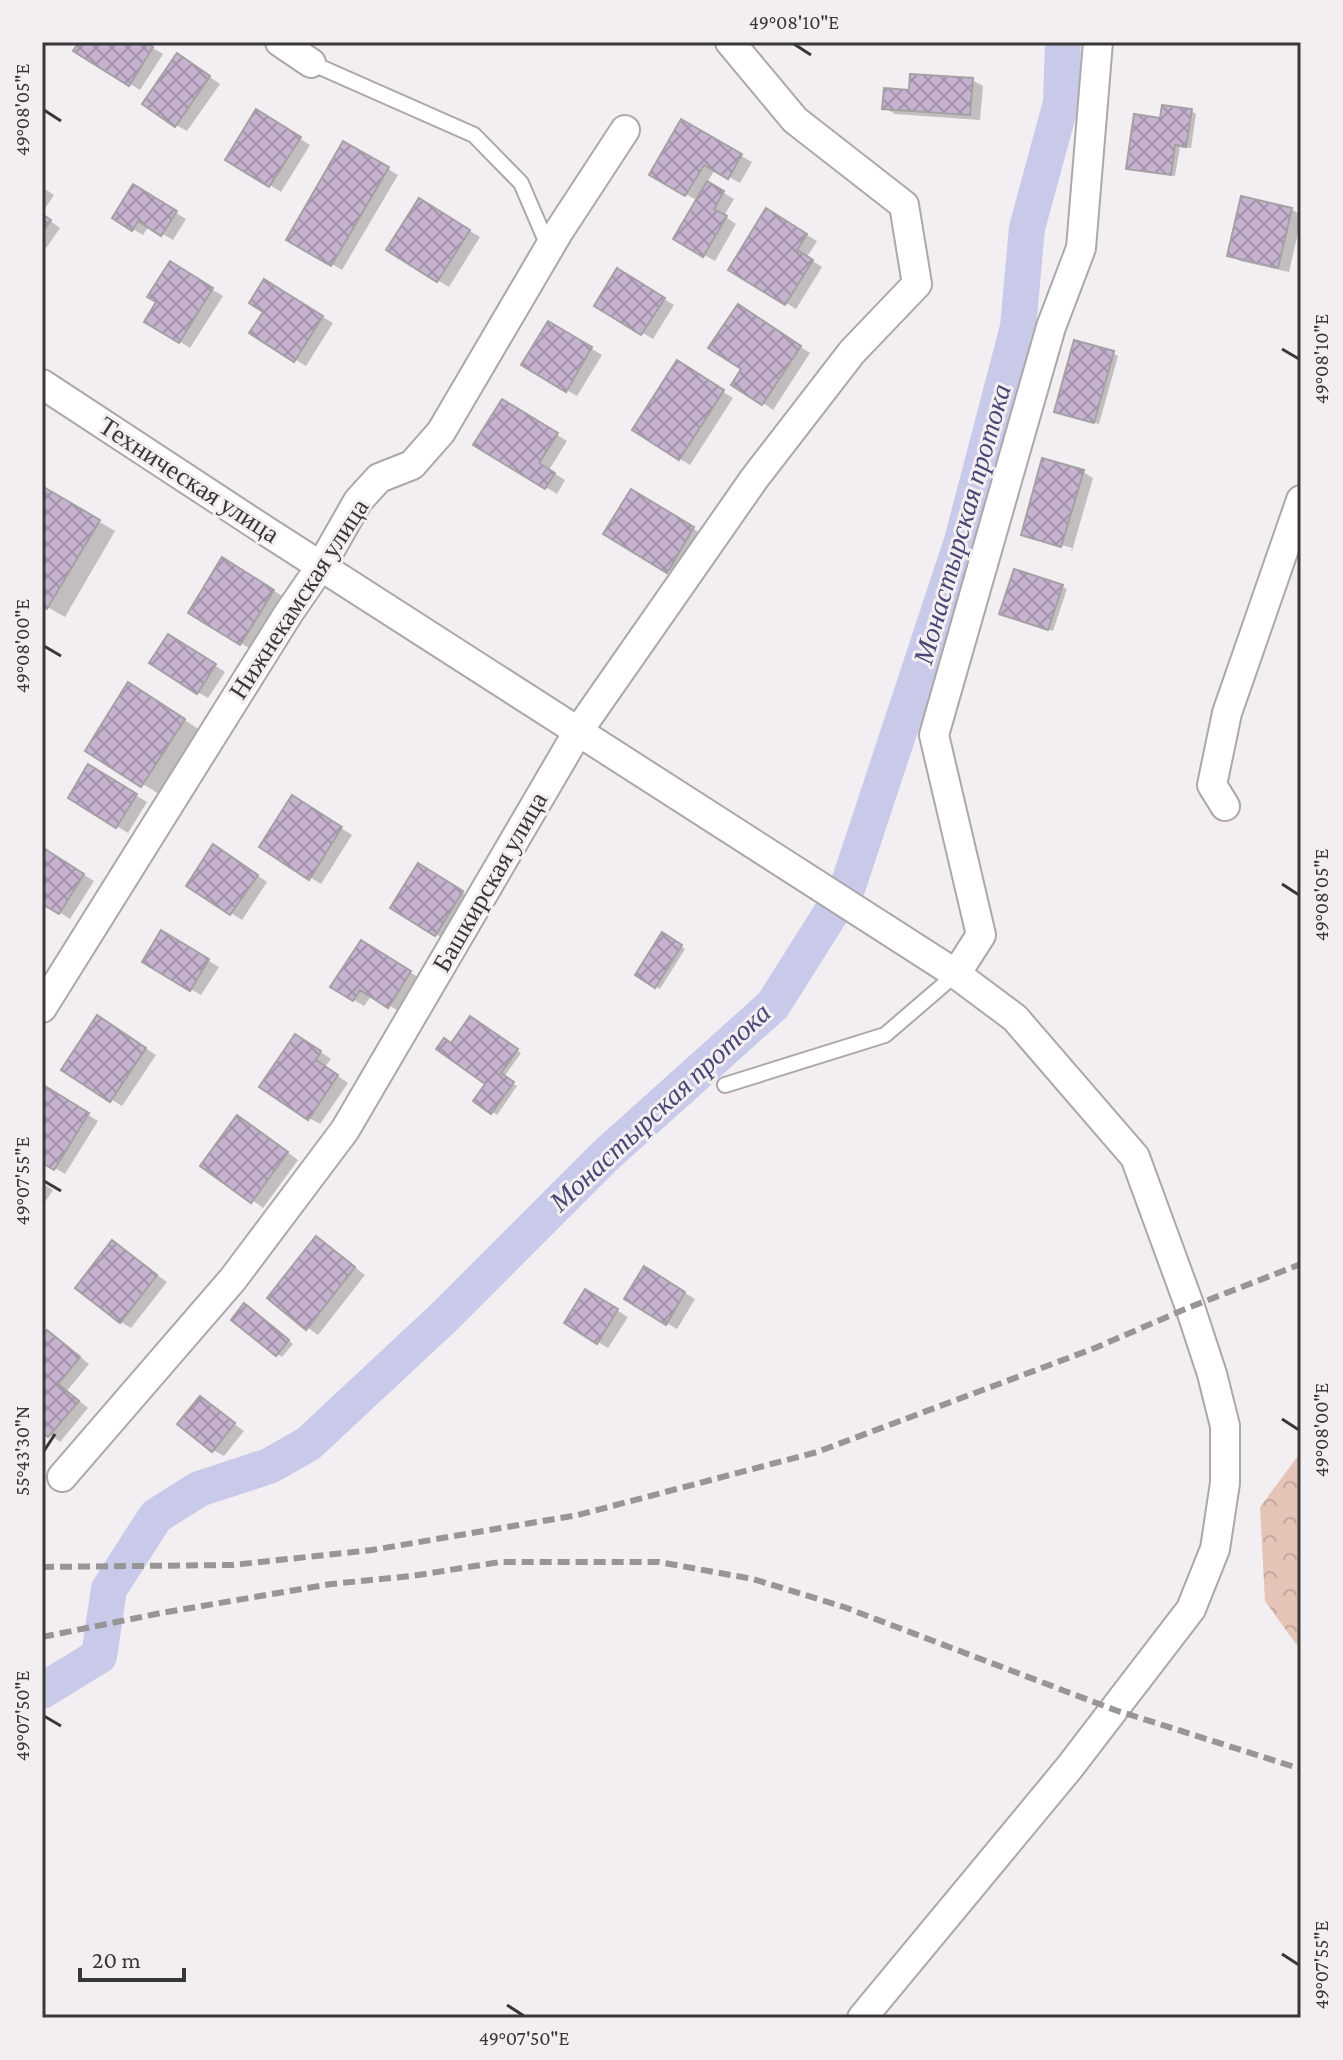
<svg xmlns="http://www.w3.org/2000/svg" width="1343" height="2060" font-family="'Crimson Pro',serif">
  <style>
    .forest { fill: url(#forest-crowns) }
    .shadow { fill: #0003 }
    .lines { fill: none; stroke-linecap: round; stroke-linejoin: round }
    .canal { stroke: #c9c9ea; stroke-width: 36 }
    .building { fill: url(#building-cross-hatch); stroke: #a3a1a4; stroke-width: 2 }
    .service-casing { stroke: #aca7aa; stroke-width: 18 }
    .minor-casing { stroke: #aca7aa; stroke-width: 32 }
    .service { stroke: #fff; stroke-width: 14 }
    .minor { stroke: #fff; stroke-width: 28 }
    .rail { stroke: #989597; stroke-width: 6; stroke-dasharray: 12 6; stroke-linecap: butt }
    .ticks { fill: none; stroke: #393839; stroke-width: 3 }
    .labels { text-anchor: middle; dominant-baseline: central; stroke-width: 6; stroke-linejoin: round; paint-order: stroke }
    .street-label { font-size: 26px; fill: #393839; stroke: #f3eef1 }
    .water-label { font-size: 28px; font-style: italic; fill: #4a4775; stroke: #f3eef1 }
    .neatline { fill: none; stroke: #393839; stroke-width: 3 }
    .ticks-label { font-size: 20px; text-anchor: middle; fill: #393839 }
  </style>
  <defs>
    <pattern id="forest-crowns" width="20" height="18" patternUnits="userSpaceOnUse" patternTransform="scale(2)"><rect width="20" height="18" fill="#e4c4b7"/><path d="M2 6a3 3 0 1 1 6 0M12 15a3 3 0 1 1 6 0" fill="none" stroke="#c4a99e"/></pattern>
    <pattern id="building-cross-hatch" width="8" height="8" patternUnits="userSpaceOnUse" patternTransform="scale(2)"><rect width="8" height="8" fill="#c7b3d0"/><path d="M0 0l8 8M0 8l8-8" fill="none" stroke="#a393aa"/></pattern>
  </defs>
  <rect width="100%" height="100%" fill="#f3eef1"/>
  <!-- forest -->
  <path class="forest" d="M1301,1452V1647L1296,1644L1265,1601L1260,1507Z"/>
  <!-- shadow -->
  <path class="shadow" d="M81,42H143L163,54L140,90L76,51Z
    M188,62L220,84L187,131L176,125Z
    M972,80L983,86L980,120L895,114L885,108L911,92Z
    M1191,111L1196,114L1191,148L1180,147L1175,176L1133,170L1128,168L1162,120Z
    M257,112L310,145L281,192L228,159Z
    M681,122L752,162L740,183L715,169L707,183L734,199L724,216L736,224L715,261L676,239L698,201L651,174Z
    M344,143L398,175L342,270L289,239Z
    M133,186L186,219L173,240L149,226L143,235L114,218Z
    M42,187L54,195L42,213Z
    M419,200L480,237L449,287L388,250Z
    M1291,209L1301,215V219L1289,272L1240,261L1229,255Z
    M767,211L817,241L807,257L822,267L796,309L731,269Z
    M42,215L60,228L42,254Z
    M170,264L223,296L190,348L147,321L159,302Z
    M618,271L674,305L653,339L597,306Z
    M265,282L333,323L306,366L252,333L265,311Z
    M749,313L810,353L773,410L763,403L744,369Z
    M549,323L602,355L577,396L524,365Z
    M1113,353L1118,356L1099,424L1061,413Z
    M688,369L733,398L690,465L680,459Z
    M503,401L567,441L549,470L565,480L557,494L476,444Z
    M1083,472L1093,478L1072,551H1071L1072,548L1032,536V539L1023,534Z
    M42,488L115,531L65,617L42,604Z
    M631,492L704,535L679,577L606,534Z
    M223,560L284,597L252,650L191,612Z
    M1062,587L1067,589L1053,631L1006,615Z
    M179,642L225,672L208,698L198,692Z
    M145,694L200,730L159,794L87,750Z
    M89,767L147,802L128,833L70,797Z
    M303,804L352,835L321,884L261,847Z
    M42,849L94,881L70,919L42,901Z
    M224,853L267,882L242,920L188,885Z
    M418,866L473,899L447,941L392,908Z
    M162,933L219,967L201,995L144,962Z
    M662,935L685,949L660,989L637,975Z
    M361,942L421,979L400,1012L372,995L364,1006L333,987Z
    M470,1019L521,1053L504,1077L517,1086L497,1115L476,1100L488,1083Z
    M108,1024L156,1055L122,1106L63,1069Z
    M306,1042L331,1059L325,1067L348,1083L320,1124L309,1118Z
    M45,1088L98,1121L65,1174L42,1160V1094Z
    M248,1124L298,1160L263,1208L203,1165Z
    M42,1183L53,1190L42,1207Z
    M113,1243L167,1282L131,1328L121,1322Z
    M327,1245L365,1275L318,1335L308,1328L270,1298Z
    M645,1269L695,1299L677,1329L627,1299Z
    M586,1291L628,1317L608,1348L566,1322Z
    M249,1308L293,1344L282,1357L277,1354Z
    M48,1333L58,1339L89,1364L67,1391L88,1408L60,1442L42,1429V1339Z
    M201,1399L244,1431L224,1456L213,1450Z"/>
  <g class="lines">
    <!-- canal -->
    <path class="canal" d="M42,1691L99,1656L109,1589L156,1516L199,1489L269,1466L308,1444L442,1319L605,1156L773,1005L848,886L962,541L1018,327L1027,228L1061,103L1063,42"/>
  </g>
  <!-- building -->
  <path class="building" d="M79,42H146L153,47L129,86L73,51Z
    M177,53L210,76L175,127L142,104Z
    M910,74L973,78L970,115L882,109L884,88L909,90Z
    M1162,105L1192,109L1186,147L1175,145L1171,175L1126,169L1134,114L1160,118Z
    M256,109L301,137L269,187L225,160Z
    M681,119L742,154L728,179L704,165L685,196L649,175Z
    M343,141L389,167L331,266L286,240Z
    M707,181L724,191L714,209L727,216L703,257L673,239Z
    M133,184L177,211L161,236L138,221L132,231L112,218Z
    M1241,196L1292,208L1278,268L1227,256Z
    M419,198L470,230L437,282L386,250Z
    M766,208L807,234L797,250L813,260L785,305L728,270Z
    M42,214L51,220L42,233Z
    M170,261L213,288L179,343L144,322L156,302L147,297Z
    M617,268L665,298L641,335L594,306Z
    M264,279L323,316L294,362L249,333L263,312L249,303Z
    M738,304L801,346L762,405L731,385L741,369L708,348Z
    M548,321L592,347L566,392L521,365Z
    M1074,340L1114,351L1094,423L1054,412Z
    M677,360L724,390L679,460L632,430Z
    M502,399L558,433L539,463L555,473L545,489L473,445Z
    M1042,458L1084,470L1061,547L1021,535Z
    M42,486L100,520L47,609L42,606Z
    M631,489L694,527L667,573L603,534Z
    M222,557L274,590L240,645L188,613Z
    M1014,569L1063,585L1048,630L999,614Z
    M168,634L216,664L197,694L149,663Z
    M128,682L185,719L141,787L85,751Z
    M88,764L137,794L116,828L68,798Z
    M292,795L342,827L309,880L259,847Z
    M213,844L258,875L230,915L186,886Z
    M42,847L84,874L59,914L42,904Z
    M418,863L463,891L435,936L390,908Z
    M161,930L209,959L190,991L142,962Z
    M662,932L682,945L655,988L635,975Z
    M361,940L411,971L388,1008L360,990L353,1001L330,987Z
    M97,1015L146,1048L110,1102L61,1070Z
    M470,1016L518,1049L501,1073L514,1082L491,1114L473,1101L485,1084L436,1049L444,1038L451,1043Z
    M295,1034L321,1051L316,1060L338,1075L308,1120L259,1087Z
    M45,1086L89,1113L54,1170L42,1163V1090Z
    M237,1115L288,1152L251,1203L200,1166Z
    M316,1236L355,1267L306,1330L267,1298Z
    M112,1240L157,1275L120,1323L75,1288Z
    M644,1266L685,1292L666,1325L624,1299Z
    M585,1289L618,1309L597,1344L564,1323Z
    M244,1303L289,1340L276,1356L231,1320Z
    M47,1330L80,1357L58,1384L79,1401L48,1437L42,1432V1336Z
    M200,1396L235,1423L212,1452L177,1424Z"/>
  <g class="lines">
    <defs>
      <path id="service" d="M311,63L474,135L521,183L549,248
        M725,1085L885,1035L956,974"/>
      <path id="minor" d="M280,42L311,63
        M42,384L266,531L956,974L1015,1018L1135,1157L1190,1307L1212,1374L1225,1426V1483L1215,1549L1191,1609L1069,1768L862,2018
        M1225,806L1212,785L1227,713L1301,500
        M956,974L981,935L934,735L1051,327L1081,248L1098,42
        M42,1008L288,614L321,566L358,501L379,478L412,465L441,432L559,231L625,130
        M62,1477L233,1279L345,1130L579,730L754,479L852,352L917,284L904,205L795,120L730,42"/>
    </defs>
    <!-- service casing -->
    <use href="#service" class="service-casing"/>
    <!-- minor casing -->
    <use href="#minor" class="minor-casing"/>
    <!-- service -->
    <use href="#service" class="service"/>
    <!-- minor -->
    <use href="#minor" class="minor"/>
    <!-- rail -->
    <path class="rail" d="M42,1567L232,1565L372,1550L578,1515L817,1452L1095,1348L1190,1307L1301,1264
      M42,1637L161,1613L331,1584L412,1576L500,1562H659L753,1579L844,1607L1115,1710L1301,1769"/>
  </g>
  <!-- ticks -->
  <path class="ticks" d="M794,44L811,55M44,110L61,121M1282,349L1299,359M44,646L61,656M1282,884L1299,895M44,1181L61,1191M1282,1419L1299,1430M44,1451L55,1434M44,1716L61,1726M1282,1954L1299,1965M507,2005L524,2016"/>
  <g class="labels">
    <!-- street labels -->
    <g class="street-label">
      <text transform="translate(189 480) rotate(33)">Техническая улица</text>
      <text transform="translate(299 599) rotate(-57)">Нижнекамская улица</text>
      <text transform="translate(490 882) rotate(-60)">Башкирская улица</text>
    </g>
    <!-- water labels -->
    <g class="water-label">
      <text transform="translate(962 524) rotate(-74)">Монастырская протока</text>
      <text transform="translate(660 1107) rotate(-43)">Монастырская протока</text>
    </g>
  </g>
  <!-- border -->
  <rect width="1343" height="2060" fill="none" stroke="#f3eef1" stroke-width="88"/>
  <!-- scale -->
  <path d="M80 1968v12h104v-12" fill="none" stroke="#393839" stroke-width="4"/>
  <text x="92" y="1968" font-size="24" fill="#393839" stroke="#f3eef1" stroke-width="6" paint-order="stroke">20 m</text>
  <rect x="44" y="44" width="1255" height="1972" class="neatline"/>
  <g class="ticks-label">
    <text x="794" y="29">49°08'10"E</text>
    <text transform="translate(22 110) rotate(-90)" y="7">49°08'05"E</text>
    <text transform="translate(1321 359) rotate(-90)" y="7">49°08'10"E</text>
    <text transform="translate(22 646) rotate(-90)" y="7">49°08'00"E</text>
    <text transform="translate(1321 895) rotate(-90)" y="7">49°08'05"E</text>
    <text transform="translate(22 1181) rotate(-90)" y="7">49°07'55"E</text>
    <text transform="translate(1321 1430) rotate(-90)" y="7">49°08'00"E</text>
    <text transform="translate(22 1451) rotate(-90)" y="7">55°43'30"N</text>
    <text transform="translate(22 1716) rotate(-90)" y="7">49°07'50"E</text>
    <text transform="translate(1321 1965) rotate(-90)" y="7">49°07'55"E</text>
    <text x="524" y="2045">49°07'50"E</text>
  </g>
</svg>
